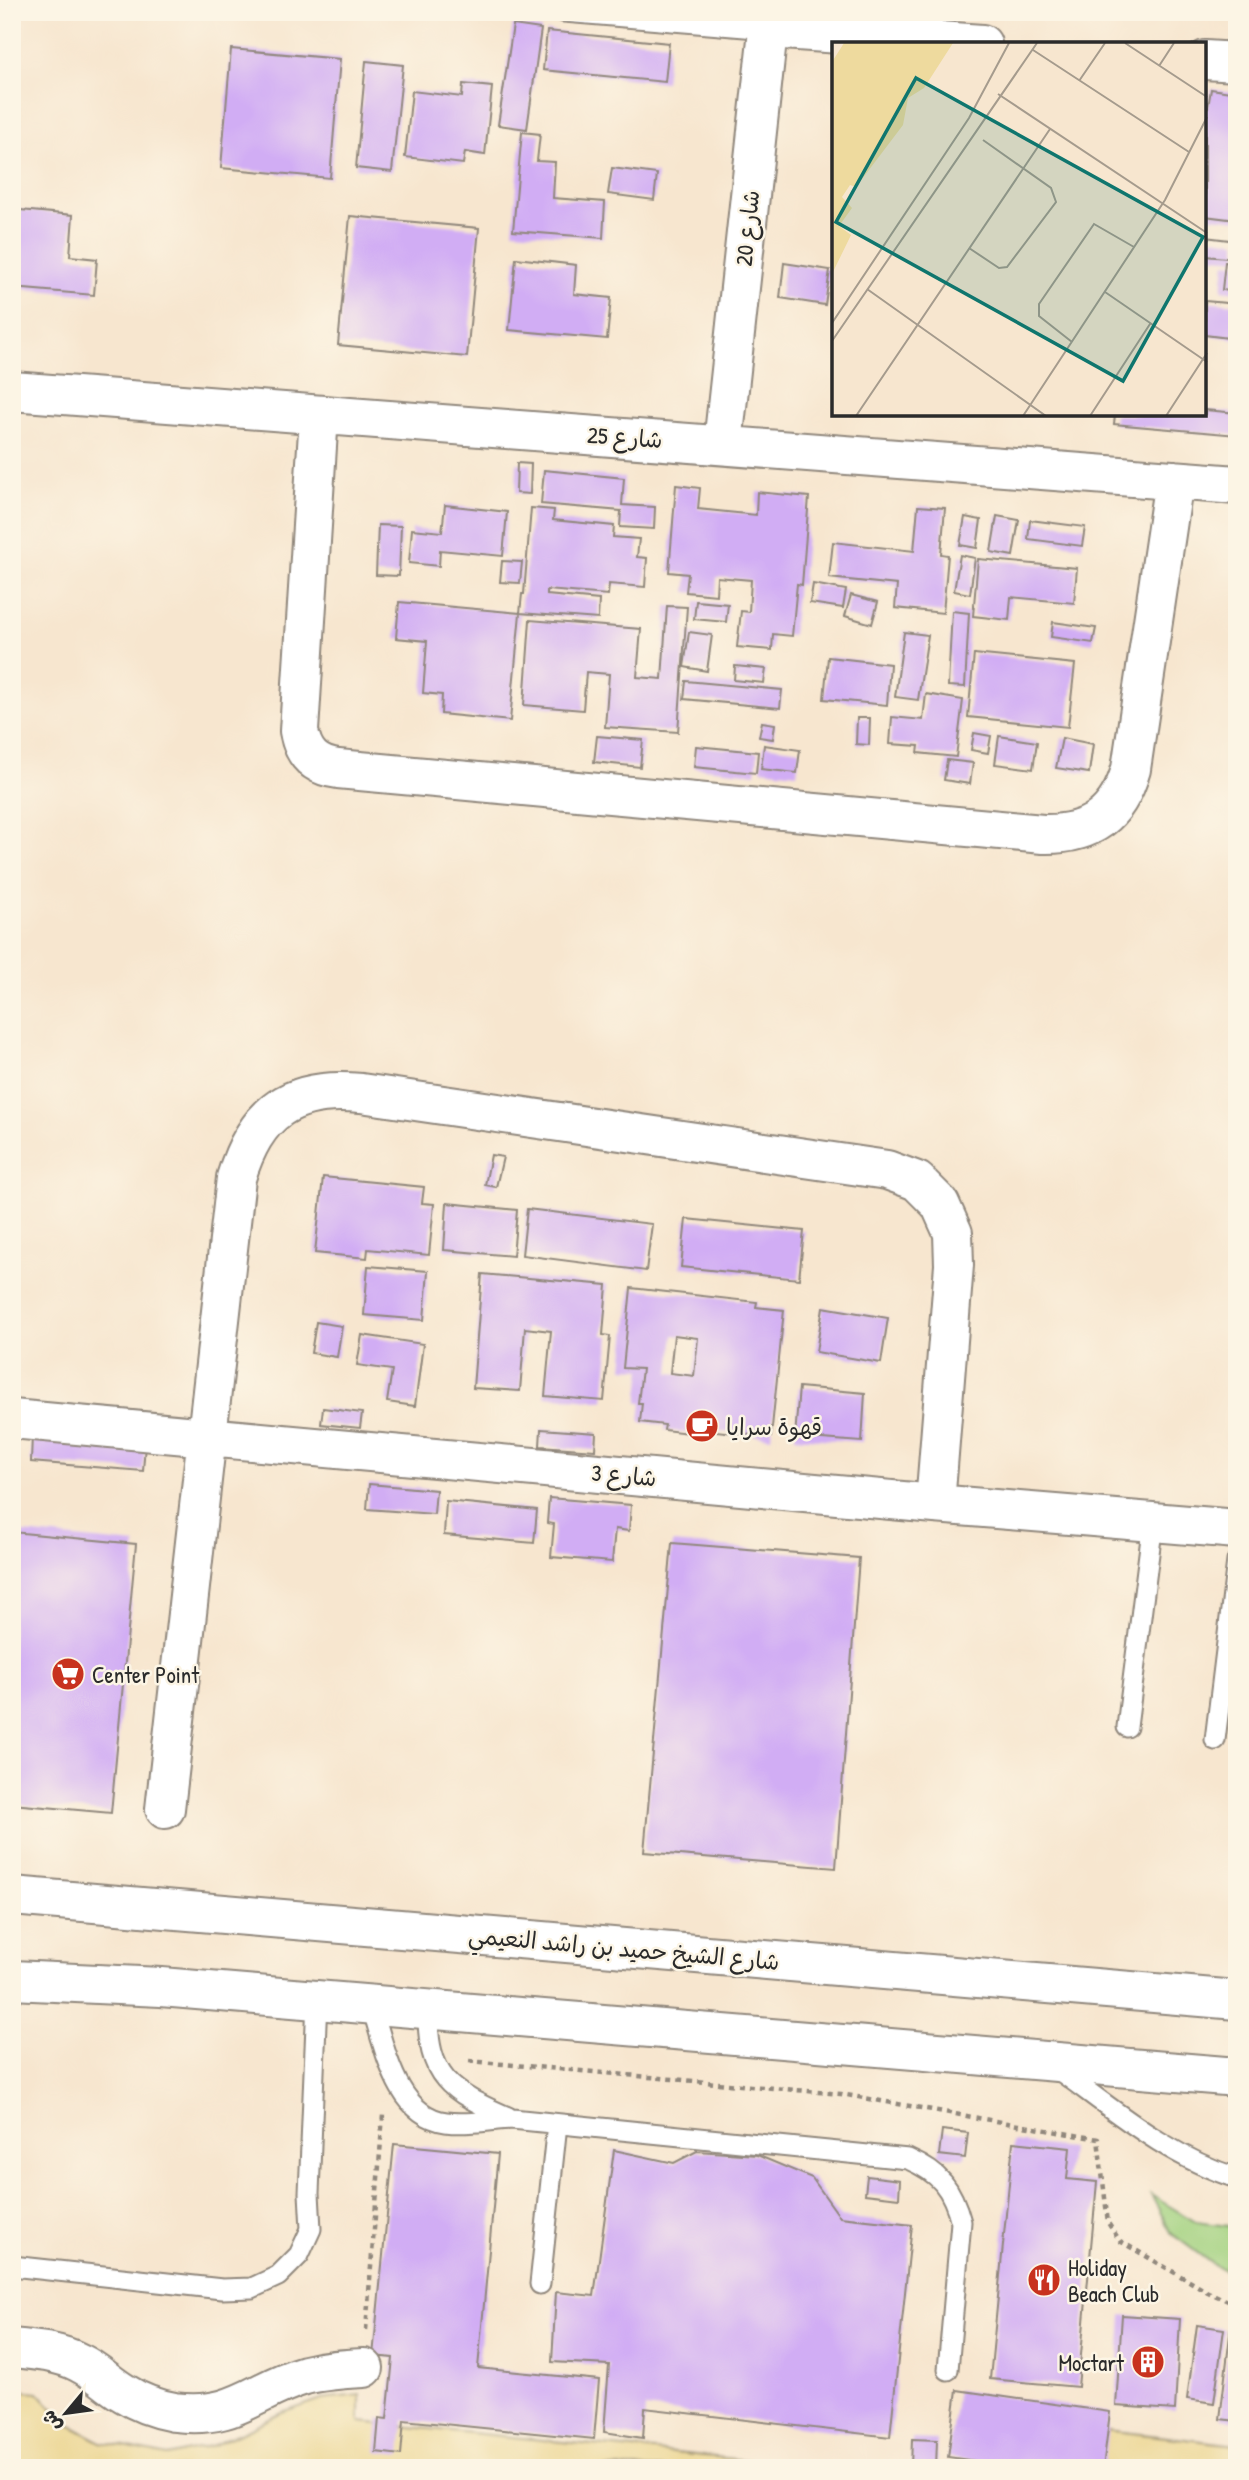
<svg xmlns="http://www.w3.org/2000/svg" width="1249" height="2480" font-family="'Patrick Hand','Playpen Sans Arabic',sans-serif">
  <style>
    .green { fill: #a2d17f; stroke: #667e55; stroke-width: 2 }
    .sand { fill: #eeda9e; stroke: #8c8264; stroke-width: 2 }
    .building { fill: #d1adf4; fill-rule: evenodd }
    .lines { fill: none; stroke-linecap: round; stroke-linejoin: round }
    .lane-casing { stroke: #91887d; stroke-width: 23 }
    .street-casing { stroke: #91887d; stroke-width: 42 }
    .primary-casing { stroke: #91887d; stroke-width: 42 }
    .path { stroke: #91887d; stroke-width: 4.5; stroke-dasharray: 5 5; stroke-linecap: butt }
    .lane { stroke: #fff; stroke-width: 19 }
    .street { stroke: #fff; stroke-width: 38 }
    .primary { stroke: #fff; stroke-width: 38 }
    .labels { text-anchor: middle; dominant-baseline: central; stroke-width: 5; stroke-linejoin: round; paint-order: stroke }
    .street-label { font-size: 23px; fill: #2b2b2b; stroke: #fcf5e5 }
    .poi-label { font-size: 23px; fill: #2b2b2b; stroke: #fcf5e5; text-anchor: start }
    .inset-road { fill: none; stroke: #a59b8d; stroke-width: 2 }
    .view { fill: #0f766e; fill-opacity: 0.15; stroke: #0f766e; stroke-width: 3.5 }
    .inset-edge { fill: none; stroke: #2b2b2b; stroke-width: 3.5 }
  </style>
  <rect width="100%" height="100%" fill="#fcf5e5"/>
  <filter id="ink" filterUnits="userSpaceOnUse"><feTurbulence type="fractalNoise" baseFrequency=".0143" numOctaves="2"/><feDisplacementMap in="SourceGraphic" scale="14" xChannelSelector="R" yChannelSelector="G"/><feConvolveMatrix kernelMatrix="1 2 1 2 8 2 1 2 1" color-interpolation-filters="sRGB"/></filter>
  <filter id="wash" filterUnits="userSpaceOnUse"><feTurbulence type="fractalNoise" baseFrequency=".00686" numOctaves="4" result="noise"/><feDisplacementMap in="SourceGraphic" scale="28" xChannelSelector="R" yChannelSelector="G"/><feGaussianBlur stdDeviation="1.57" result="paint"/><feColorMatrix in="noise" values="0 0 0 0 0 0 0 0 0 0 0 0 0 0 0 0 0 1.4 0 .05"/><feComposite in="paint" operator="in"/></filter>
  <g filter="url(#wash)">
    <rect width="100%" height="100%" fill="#f7e6cf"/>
    <!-- green -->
    <path class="green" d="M1151,2195L1196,2222L1237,2227V2274L1215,2266L1172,2234Z"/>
    <!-- sand -->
    <path class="sand" d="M12,2390L38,2392L66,2423L101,2442L168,2456L214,2445L282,2413L322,2399L360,2395V2422L827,2468H12Z
      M1097,2429L1237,2445V2468H1078Z"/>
    <g id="blocks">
      <!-- building -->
      <path class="building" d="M513,25L541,29L527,129L498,125Z
        M547,31L669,43L665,82L543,70Z
        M231,49L340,59L330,178L221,168Z
        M366,61L403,65L392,172L356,168Z
        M463,84L492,87L485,155L465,152L463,164L405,157L412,91L462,97Z
        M1211,89L1237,93V220L1205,216V107H1208Z
        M522,132L540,134L537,161L555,162L553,198L605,202L603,238L513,231Z
        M612,168L657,174L654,200L608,194Z
        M20,210L73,215L70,256L97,259L94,295L13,288Z
        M350,216L479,228L467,357L338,345Z
        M1205,237L1237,241V259L1205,256Z
        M516,258L576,265L574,294L611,298L607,339L509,330Z
        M1225,262L1237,263V292L1222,290Z
        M784,263L830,270L825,305L780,298Z
        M1205,301L1237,304V339L1205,335Z
        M1205,410L1237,413V435L1114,424L1115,415H1205Z
        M517,463L531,464L530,494L516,493Z
        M544,470L624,478L622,505L655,507L654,529L620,527L621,511L541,504Z
        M676,485L700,488L698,509L756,515L757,492L809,497L802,585L797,584L792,636L773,634L772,650L737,647L741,611L749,612L751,580L717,577L716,595L686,592L688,574L669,572Z
        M445,505L507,512L503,556L440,550L439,566L409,563L412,529L442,532Z
        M918,506L945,508L941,554L948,555L943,613L895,608L897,585L829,578L833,542L914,551Z
        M531,508L554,510L553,520L614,526L613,537L639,539L637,557L647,558L645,587L609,584L608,595L547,590V595L599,600L598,619L520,613L522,594H524Z
        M997,516L1019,520L1013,556L991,552Z
        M965,517L981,520L977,548L960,545Z
        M1030,520L1085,527L1082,546L1028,539Z
        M378,525L401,526L399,576L376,575Z
        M960,555L975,558L970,594L954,591Z
        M978,559L1077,568L1074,603L1011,597L1009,620L973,616Z
        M502,561L522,562L520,583L500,582Z
        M813,584L846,590L843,608L810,603Z
        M851,595L878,602L872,624L845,616Z
        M696,601L728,604L726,622L694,619Z
        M399,602L520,613L510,721L441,714L442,695L423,693L427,641L396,638Z
        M667,606L687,607L678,732L605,727L609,674L586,672L583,710L524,705L530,620L641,629L637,677L662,679Z
        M952,611L969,613L965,687L948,686Z
        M1053,622L1096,628L1093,643L1051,637Z
        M689,632L712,635L707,671L684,667Z
        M904,632L928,635L918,700L895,697Z
        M974,654L1075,664L1068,727L968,717Z
        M828,657L890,664L887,705L824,699Z
        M735,666L766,669L764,683L734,680Z
        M686,681L782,690L780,708L684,699Z
        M926,694L963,700L956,757L918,753L919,746L890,744L892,717L923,720Z
        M857,718H870L869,745L856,744Z
        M762,722L775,724L773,739L759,737Z
        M974,733L991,736L988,753L971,750Z
        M597,736L643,740L640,767L594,762Z
        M999,736L1037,742L1033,769L995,764Z
        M1062,738L1093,744L1089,773L1056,768Z
        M764,745L800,750L797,773L761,769Z
        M696,746L758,752L756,773L694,767Z
        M947,760L973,763L970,784L944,780Z
        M491,1155L503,1157L496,1187L485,1185Z
        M323,1177L424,1187L422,1203L434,1204L429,1255L368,1249L367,1258L315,1253Z
        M447,1203L517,1210L513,1256L444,1250Z
        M527,1209L652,1224L646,1271L522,1255Z
        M686,1219L804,1231L799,1279L681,1267Z
        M368,1266L428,1271L424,1320L364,1315Z
        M482,1274L607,1285L603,1335L610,1336L604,1401L545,1396L551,1331L525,1328L520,1391L473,1388Z
        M631,1288L757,1302L756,1307L784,1310L771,1437L689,1428L688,1433L664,1430L665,1425L640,1422L642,1403H638L642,1369L623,1368ZM674,1335L698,1338L694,1376L670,1373Z
        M823,1307L888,1318L881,1363L816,1352Z
        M316,1322L342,1326L337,1357L311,1353Z
        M362,1335L423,1344L415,1406L387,1402L392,1370L357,1365Z
        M799,1387L865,1393L862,1442L795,1437Z
        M323,1408L362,1413L360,1428L321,1424Z
        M541,1429L596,1433L595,1450L540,1446Z
        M32,1435L145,1444L143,1471L31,1462Z
        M369,1484L436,1490L434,1514L367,1509Z
        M549,1498L631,1505L629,1531L615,1529L612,1562L551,1557L554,1524L547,1523Z
        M446,1501L537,1510L534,1543L444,1535Z
        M12,1532L136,1544L111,1813L12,1804Z
        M672,1543L859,1558L836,1868L644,1852Z
        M942,2130L968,2133L965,2158L939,2155Z
        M1013,2142L1070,2148L1067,2179L1097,2182L1078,2387L990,2379Z
        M394,2144L498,2154L478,2368L599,2380L594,2439L404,2420L401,2455L376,2452L379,2418L387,2419L393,2358L373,2356Z
        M614,2150L674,2163L697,2151L757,2155L812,2178L840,2217L912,2225L890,2437L645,2408L643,2438L604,2432L609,2365L552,2362L556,2292L594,2296Z
        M867,2176L900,2180L899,2198L865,2194Z
        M1122,2315L1180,2319L1175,2410L1116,2406Z
        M1232,2318L1237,2319V2421L1220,2419Z
        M1197,2325L1224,2329L1214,2403L1187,2399Z
        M957,2390L1110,2412L1103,2468H1023L948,2457Z
        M912,2439L937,2440L936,2468H911Z"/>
    </g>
  </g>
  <g filter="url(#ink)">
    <use href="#blocks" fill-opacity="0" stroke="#91887d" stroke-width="2"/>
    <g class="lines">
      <defs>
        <path id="lane" d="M564,12L769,29
          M1127,1727L1153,1522
          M1215,1740L1237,1561
          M371,2005C385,2046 395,2115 446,2122C467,2125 491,2120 512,2119L908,2159C940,2173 952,2188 961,2222L948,2370
          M428,2009C427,2078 449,2091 508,2117
          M1056,2068C1113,2109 1168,2157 1237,2178
          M12,2266L222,2289L252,2288L278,2276L299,2255L311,2229L309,2193L317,2000
          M540,2284L557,2124"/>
        <path id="street" d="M769,29L982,44
          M1205,60L1237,62
          M12,391L1237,485
          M319,415L299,731C303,754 315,766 338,769L1043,834C1091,835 1118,815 1131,769L1174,480
          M723,444L770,12
          M12,1419L935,1504L1237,1529
          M165,1809L236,1178C256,1111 292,1086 361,1093L887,1170L917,1181L940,1204L953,1233L954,1265L935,1504
          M12,2348C35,2350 59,2352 80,2363C97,2371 108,2384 124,2393C138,2402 157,2409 174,2412C236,2420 253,2390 305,2375C325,2370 344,2369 364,2368"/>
        <path id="primary" d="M12,1896L1237,2000
          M12,1980L161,1987L1237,2077"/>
      </defs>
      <!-- lane casing -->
      <use href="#lane" class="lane-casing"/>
      <!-- street casing -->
      <use href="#street" class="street-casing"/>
      <!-- primary casing -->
      <use href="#primary" class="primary-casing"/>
      <!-- path -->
      <path class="path" d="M469,2061L841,2094L1098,2139L1108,2223L1120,2241L1208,2292L1237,2305
        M366,2330L383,2115"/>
      <!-- lane -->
      <use href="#lane" class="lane"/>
      <!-- street -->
      <use href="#street" class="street"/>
      <!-- primary -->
      <use href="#primary" class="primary"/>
    </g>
  </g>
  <!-- icons -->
  <defs>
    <symbol id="cafe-disc" viewBox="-11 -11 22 22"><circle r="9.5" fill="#c8321e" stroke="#fcf5e5"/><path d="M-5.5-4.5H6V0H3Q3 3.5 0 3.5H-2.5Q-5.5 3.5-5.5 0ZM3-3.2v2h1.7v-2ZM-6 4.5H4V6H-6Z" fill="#fff"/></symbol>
    <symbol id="supermarket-disc" viewBox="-11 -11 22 22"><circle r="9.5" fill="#c8321e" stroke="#fcf5e5"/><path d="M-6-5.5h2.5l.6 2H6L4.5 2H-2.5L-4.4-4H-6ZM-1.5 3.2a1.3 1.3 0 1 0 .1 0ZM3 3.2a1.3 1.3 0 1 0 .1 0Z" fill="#fff"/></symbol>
    <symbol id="restaurant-disc" viewBox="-11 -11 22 22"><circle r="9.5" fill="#c8321e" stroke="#fcf5e5"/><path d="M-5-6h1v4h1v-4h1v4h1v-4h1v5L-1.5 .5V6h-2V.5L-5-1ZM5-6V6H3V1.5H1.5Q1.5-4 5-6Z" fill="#fff"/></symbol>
    <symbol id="building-disc" viewBox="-11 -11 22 22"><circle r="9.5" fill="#c8321e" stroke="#fcf5e5"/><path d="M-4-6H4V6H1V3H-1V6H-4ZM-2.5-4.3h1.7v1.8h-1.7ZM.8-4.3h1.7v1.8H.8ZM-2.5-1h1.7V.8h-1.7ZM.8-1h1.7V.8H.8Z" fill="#fff"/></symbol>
  </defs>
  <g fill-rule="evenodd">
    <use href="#cafe-disc" x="683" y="1407" width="38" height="38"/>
    <use href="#supermarket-disc" x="49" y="1655" width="38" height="38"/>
    <use href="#restaurant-disc" x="1025" y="2261" width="38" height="38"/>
    <use href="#building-disc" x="1129" y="2343" width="38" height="38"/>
  </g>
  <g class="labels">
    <!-- street labels -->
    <g class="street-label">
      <text transform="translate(747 228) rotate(-84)">شارع 20</text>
      <text transform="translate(625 437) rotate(4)">شارع 25</text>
      <text transform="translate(624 1475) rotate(5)">شارع 3</text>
      <text transform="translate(624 1948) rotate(5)">شارع الشيخ حميد بن راشد النعيمي</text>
    </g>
    <!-- poi labels -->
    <g class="poi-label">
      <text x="726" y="1426">قهوة سرايا</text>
      <text x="92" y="1674">Center Point</text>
      <text x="1068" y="2267">Holiday<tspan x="1068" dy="26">Beach Club</tspan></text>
      <text x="1124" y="2362" text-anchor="end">Moctart</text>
    </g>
  </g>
  <!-- overview -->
  <g transform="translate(832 42)">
    <rect width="374" height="374" fill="#f7e6cf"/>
    <path d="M12,1H121L92,46L76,56L71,83L24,145L18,143L10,155L20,166L7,184L19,193L0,232V20Z" fill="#eeda9e"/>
    <path class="inset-road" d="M293,1L375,55M201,8L357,110M327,24L342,1M247,39L273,1M166,52L375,191M137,206L167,226L175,225L224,160L219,146L151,98M35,247L214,374M273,250L375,320M0,281L137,76L177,1M0,299L205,1M240,300L207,274V262L262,182L302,205M24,374L218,87M191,374L333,158L375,75M258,374L318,282M334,374L375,311"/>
    <path class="view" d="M84,36L371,195L291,339L4,180Z"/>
    <rect width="374" height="374" class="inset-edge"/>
  </g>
  <!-- margin -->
  <rect width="1249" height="2480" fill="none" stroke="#fcf5e5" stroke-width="42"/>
  <!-- north arrow -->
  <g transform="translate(66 2413) rotate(241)" stroke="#fcf5e5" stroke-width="5" paint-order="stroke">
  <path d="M0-5L12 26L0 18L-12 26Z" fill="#2b2b2b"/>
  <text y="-10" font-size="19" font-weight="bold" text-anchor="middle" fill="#2b2b2b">ش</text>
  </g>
</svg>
